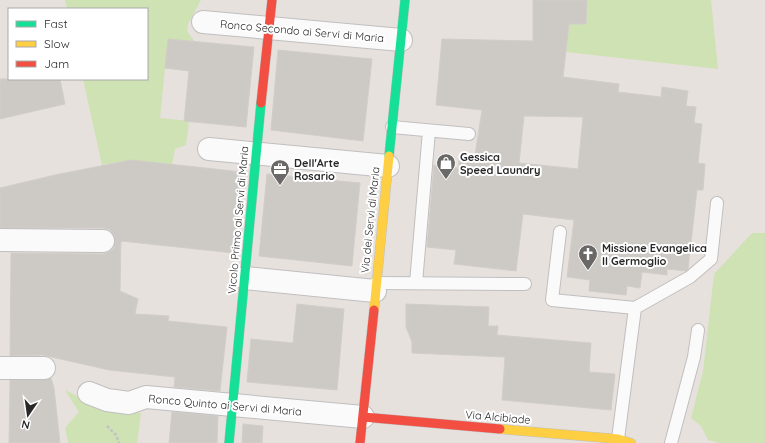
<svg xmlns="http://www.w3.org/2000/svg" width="765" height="443" font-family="Quicksand,sans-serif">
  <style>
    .green { fill: #cee2b4 }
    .building { fill: #cdcac6; stroke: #d2cdc9; fill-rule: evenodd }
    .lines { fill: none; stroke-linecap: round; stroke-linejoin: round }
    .lane-casing { stroke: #c0bfbf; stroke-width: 14 }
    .street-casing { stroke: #c0bfbf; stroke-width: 24 }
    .fast-casing { stroke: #c0bfbf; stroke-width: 10 }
    .slow-casing { stroke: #c0bfbf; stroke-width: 10 }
    .jam-casing { stroke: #c0bfbf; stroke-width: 10 }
    .path { stroke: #c3c2c2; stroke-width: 2.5; stroke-dasharray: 3 2; stroke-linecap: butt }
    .lane { stroke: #fbfafa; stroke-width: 12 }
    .street { stroke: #fbfafa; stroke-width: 22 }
    .fast { stroke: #16e098; stroke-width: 9 }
    .slow { stroke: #ffcf43; stroke-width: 9 }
    .jam { stroke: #f24e42; stroke-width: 9 }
    .labels { text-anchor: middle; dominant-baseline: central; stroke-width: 4; stroke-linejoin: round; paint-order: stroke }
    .street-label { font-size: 11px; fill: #282828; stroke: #fff }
    .poi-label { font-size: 11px; font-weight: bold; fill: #282828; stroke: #fff; text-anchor: start }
  </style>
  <rect width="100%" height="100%" fill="#e7e1dd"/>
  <!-- green -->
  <path class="green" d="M65,0H201L188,24L187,31L195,42L168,39L160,118L189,121L186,145L175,149L172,165L125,161L102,165L83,79H147V9H67Z
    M587,0H711L718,69L566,52L569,24H586Z
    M752,233H765V443H720L708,440L701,426L691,418L703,371L714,274Z
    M65,390C90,403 114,411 141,413L137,443H68L65,428L79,412Z"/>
  <!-- building -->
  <path class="building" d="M533,0H587L586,24H569L563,77L619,84L618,92L661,97L662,87L688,91L686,106L696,107L694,123L702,124L698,163L705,164L703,190H697L688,269L686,271L667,269V275L642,272L640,288L627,286L626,295L589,291L590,280L567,277L574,220L523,214L516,271L454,264L456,250L427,247L434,165L458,168L460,154L475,155L482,110L436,105L442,39L533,41ZM524,116L583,117L578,169L519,163Z
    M168,39L254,47L246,127L184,121L189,71L165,68Z
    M278,50L372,59L363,141L271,130Z
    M0,79H60L65,104L0,119Z
    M131,160L242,172L234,253L121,241L120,291L138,299L135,314L169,316L168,321L227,327L220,391L174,387L175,377L109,370L43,355L10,356L11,253L103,254L109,252L114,248L115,241L114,235L110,230L103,228H0V188L55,175Z
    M267,174L360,183L352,266L259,256Z
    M297,304L344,309L337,390L247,382L251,339L293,343Z
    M406,304L489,307L488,326H498L497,335L591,343L589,372L615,374L611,410L502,400L505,357L412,353V342L406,327Z
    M51,378L54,388L60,443H9L10,380H44Z
    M172,412L218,416L217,443H169Z
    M243,424L263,426L262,443H242Z"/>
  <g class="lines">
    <defs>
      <path id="lane" d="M392,127L469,134
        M560,232L552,300L635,308
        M376,283L525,284
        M416,283L429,131
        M618,439L635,308L690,277L711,259L717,203
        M671,443L694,357L698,330"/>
      <path id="street" d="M203,22L401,40
        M209,149L388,166
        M0,240L103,241
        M245,278L375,291
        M0,368H44
        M89,393L107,400L129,403L146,397L363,417"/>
      <path id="fast" d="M389,156L405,0
        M229,443L261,103"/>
      <path id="slow" d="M374,310L389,156
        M500,429L618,439L631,443"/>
      <path id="jam" d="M261,103L272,0
        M363,417L500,429
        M360,443L374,310"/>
    </defs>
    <!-- lane casing -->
    <use href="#lane" class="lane-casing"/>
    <!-- street casing -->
    <use href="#street" class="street-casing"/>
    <!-- fast casing -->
    <use href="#fast" class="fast-casing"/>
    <!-- slow casing -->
    <use href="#slow" class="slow-casing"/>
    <!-- jam casing -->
    <use href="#jam" class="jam-casing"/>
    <!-- path -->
    <path class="path" d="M107,426L116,435L119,443"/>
    <!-- lane -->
    <use href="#lane" class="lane"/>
    <!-- street -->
    <use href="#street" class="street"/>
    <!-- fast -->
    <use href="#fast" class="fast"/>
    <!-- slow -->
    <use href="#slow" class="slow"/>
    <!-- jam -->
    <use href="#jam" class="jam"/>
  </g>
  <!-- icons -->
  <defs>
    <symbol id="shop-pin" viewBox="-11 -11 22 30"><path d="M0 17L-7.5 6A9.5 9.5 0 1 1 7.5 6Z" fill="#6b6967" stroke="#fff"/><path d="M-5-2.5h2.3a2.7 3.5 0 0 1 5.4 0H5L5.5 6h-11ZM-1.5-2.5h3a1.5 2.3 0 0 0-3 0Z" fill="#fff"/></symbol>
    <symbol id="office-pin" viewBox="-11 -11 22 30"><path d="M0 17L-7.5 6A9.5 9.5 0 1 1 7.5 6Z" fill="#6b6967" stroke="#fff"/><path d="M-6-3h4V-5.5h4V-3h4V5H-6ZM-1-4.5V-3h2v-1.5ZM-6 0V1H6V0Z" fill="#fff"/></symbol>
    <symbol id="church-pin" viewBox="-11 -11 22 30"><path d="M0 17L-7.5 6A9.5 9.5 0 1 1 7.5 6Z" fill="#6b6967" stroke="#fff"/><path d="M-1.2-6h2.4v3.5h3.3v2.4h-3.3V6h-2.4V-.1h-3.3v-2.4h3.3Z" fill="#fff"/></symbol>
  </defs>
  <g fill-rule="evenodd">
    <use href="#shop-pin" x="435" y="152" width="22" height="30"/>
    <use href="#office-pin" x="269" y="158" width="22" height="30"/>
    <use href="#church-pin" x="577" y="243" width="22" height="30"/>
  </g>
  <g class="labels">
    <!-- street labels -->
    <g class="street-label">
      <text transform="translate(302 31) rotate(5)">Ronco Secondo ai Servi di Maria</text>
      <text transform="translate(238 220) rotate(-85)">Vicolo Primo ai Servi di Maria</text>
      <text transform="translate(370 220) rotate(-84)">Via dei Servi di Maria</text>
      <text transform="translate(225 405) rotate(5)">Ronco Quinto ai Servi di Maria</text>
      <text transform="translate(498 417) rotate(5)">Via Alcibiade</text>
    </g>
    <!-- poi labels -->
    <g class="poi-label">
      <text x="460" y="157">Gessica<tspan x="460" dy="13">Speed Laundry</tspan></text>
      <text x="294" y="163">Dell'Arte<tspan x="294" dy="13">Rosario</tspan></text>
      <text x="602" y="248">Missione Evangelica<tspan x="602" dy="13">Il Germoglio</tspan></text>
    </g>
  </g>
  <!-- legend -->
  <rect x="8" y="8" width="140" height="72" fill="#ffffff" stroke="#a9a9a9"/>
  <rect x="16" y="21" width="20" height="6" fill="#16e098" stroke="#a9a9a9"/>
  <text x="44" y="28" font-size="12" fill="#282828">Fast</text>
  <rect x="16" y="41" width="20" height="6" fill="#ffcf43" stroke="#a9a9a9"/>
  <text x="44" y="48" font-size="12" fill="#282828">Slow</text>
  <rect x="16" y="61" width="20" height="6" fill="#f24e42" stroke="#a9a9a9"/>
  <text x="44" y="68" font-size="12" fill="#282828">Jam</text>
  <!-- north arrow -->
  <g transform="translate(28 415) rotate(193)" stroke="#ffffff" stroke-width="3" paint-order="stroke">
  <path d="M0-3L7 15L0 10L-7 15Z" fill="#282828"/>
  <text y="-6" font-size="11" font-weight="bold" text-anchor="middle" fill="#282828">N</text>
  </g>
</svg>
